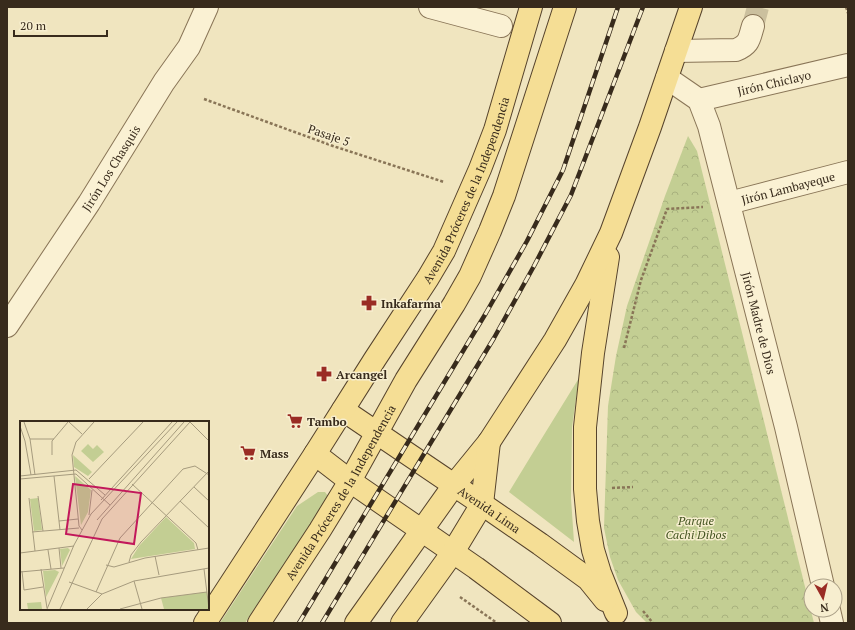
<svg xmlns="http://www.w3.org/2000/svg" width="855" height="630" font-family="'PT Serif',serif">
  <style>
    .grass { fill: #c3ce93 }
    .park { fill: url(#park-crowns) }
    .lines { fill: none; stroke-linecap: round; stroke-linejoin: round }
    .minor-tunnel { stroke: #cbc09e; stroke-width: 22; stroke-dasharray: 22 11; stroke-linecap: butt }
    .minor-casing { stroke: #897557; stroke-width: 24 }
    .major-casing { stroke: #56432c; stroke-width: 24 }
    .path { stroke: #897557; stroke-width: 2.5; stroke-dasharray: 3 2; stroke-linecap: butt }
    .minor { stroke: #faf1d3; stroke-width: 22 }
    .major { stroke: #f5de95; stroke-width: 22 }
    .rail-casing { stroke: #382b1c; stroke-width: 4.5 }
    .rail { stroke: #f7eecf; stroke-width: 3; stroke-dasharray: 9; stroke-linecap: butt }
    .labels { text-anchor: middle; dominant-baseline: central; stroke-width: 3; stroke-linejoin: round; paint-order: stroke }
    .street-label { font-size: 12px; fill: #382b1c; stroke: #f7eecf }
    .poi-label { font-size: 12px; font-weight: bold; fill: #382b1c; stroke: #f7eecf; text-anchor: start }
    .park-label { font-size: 12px; font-style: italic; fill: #455522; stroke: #f7eecf }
    .inset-road { fill: none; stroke: #a69b7e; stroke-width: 1 }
    .view { fill: #c2185b; fill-opacity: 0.15; stroke: #c2185b; stroke-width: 2 }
    .inset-edge { fill: none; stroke: #382b1c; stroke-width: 2 }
  </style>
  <defs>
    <pattern id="park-crowns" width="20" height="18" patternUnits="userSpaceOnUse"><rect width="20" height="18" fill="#c3ce93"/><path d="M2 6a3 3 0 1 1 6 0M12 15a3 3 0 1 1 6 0" fill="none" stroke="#a8b17e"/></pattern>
  </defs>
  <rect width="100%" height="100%" fill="#f0e5bf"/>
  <!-- grass -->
  <path class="grass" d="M579,378L572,427L571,498L574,542L509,492L534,451Z
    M318,492H325L328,496L327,499L245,623H220L297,506Z"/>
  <!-- park -->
  <path class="park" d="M688,136L697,151L814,623H647L636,612L618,580L610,557L604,528L608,406L616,356L627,306L665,196Z"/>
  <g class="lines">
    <!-- minor-tunnel -->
    <path class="minor-tunnel" d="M753,26L758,7"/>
    <defs>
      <g id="minor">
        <path d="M430,7L501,26"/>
        <path d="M676,51L736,50C750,44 749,39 753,26"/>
        <path id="s1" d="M667,78L699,100L709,126L786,427L823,586"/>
        <path id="s2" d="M699,100L848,65"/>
        <path id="s3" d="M729,203L848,172"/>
        <path id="s4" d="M7,326L89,203L164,82L189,47L207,7"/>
        <path d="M829,610L832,623"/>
      </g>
      <g id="major">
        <path d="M608,257L593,353L585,427V489L588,521L593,550L600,573L616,613"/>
        <path id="s5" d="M343,410L482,504L540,544L588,579L605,600"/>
        <path d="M315,454L350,481L476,568L550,623"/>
        <path id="s6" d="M205,623L315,454L375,359L428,278L444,251L480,169L495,130L531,7"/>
        <path id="s7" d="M259,623L320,530L350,481L406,380L454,304L470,276L490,231L504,196L565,7"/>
        <path d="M356,623L454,485L489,442L555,340L586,285L611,233L650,127L691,7"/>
        <path d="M402,623L453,552L482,504L489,442"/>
      </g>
    </defs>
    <!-- minor casing -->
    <use href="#minor" class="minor-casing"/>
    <!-- major casing -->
    <use href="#major" class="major-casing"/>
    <!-- path -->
    <path class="path" d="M846,7L848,13
      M204,99L333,146L444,182
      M624,348L641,280L667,209L703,207
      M612,488L633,487
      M460,597L497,623
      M643,611L653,623"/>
    <!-- minor -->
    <use href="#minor" class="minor"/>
    <!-- major -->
    <use href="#major" class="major"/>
    <defs>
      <path id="rail" d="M299,623L486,313L527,241L563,170L618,7
        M322,623L494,338L534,266L571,195L643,7"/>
    </defs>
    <!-- rail casing -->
    <use href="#rail" class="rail-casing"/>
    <!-- rail -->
    <use href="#rail" class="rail"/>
  </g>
  <!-- icons -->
  <defs>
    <symbol id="pharmacy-bare" viewBox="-9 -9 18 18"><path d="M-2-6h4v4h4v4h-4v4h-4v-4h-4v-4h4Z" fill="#9a2c24" stroke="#f7eecf" stroke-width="2.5" paint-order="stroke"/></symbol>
    <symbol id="supermarket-bare" viewBox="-9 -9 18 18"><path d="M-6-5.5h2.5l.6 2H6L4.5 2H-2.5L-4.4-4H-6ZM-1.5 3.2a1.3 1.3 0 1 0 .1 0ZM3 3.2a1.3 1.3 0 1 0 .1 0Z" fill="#9a2c24" stroke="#f7eecf" stroke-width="2.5" paint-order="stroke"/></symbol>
  </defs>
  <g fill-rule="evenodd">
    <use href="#pharmacy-bare" x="358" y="292" width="22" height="22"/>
    <use href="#pharmacy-bare" x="313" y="363" width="22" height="22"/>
    <use href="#supermarket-bare" x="284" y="410" width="22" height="22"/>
    <use href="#supermarket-bare" x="237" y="442" width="22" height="22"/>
  </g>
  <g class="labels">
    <!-- street labels -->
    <g class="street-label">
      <text stroke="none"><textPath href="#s2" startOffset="77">Jirón Chiclayo</textPath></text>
      <text transform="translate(329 135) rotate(19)">Pasaje 5</text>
      <text stroke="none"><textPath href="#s4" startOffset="189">Jirón Los Chasquis</textPath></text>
      <text stroke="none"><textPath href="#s3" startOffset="61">Jirón Lambayeque</textPath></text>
      <text stroke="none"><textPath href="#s6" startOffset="507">Avenida Próceres de la Independencia</textPath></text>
      <text stroke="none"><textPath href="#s1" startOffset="270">Jirón Madre de Dios</textPath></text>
      <text stroke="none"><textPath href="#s7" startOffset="154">Avenida Próceres de la Independencia</textPath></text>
      <text stroke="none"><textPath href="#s5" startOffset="177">Avenida Lima</textPath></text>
    </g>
    <!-- poi labels -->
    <g class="poi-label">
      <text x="381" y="303">Inkafarma</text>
      <text x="336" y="374">Arcangel</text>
      <text x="307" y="421">Tambo</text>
      <text x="260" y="453">Mass</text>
    </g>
    <!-- park labels -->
    <g class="park-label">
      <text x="696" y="520">Parque<tspan x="696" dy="14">Cachi Dibos</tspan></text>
    </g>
  </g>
  <!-- overview -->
  <g transform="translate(20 421)">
    <rect width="189" height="189" fill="#f0e5bf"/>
    <path d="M68,23L73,28L77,24L84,31L73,41L61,30ZM53,34L72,51L68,55L54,46Z" fill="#c3ce93"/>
    <path d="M55,55L71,69L68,91L61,104ZM18,77L22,109L14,110L10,78ZM146,96L174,122L175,128L111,138L119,125ZM48,127L50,129L42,145L40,128ZM35,149L39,151L26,176L23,150ZM187,171L189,188H144L141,177ZM21,181L22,188H8L7,182Z" fill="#c3ce93"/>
    <path class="inset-road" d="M4,1L10,18L15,54M49,1L62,13M170,1L189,20M0,5L5,20L11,54M10,18H34M32,34V20L48,1M0,55L56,49L85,74M34,55L40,109M0,58L56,53L90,84M69,58L123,1M112,63L176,122L178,129M174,66L189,80M18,75L23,110M9,77L15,130M81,79L152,1M160,80L189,107M69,94L72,69M77,99L164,1M39,100L58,98M62,109L59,105L52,34L56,21L74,1M12,111L59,107M39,127L41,147M28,129L31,148M0,132L54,125M135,135L139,154M109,141L111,134L121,121L189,50M86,144L94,146L125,137L189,127M21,148L27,187M184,148L189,188M2,150L4,169L23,166M0,151L44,147M114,160L122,188M49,161L82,173M76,171L100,117L163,48L175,45L189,54M27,188L54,124L71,93L157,1M40,188L82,98L170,1M67,188L82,173L114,160L189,147M100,188L141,177L187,171"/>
    <path class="view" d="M53,63L121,72L114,123L46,113Z"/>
    <rect width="189" height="189" class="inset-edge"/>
  </g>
  <!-- border -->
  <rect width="855" height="630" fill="none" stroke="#382b1c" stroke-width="16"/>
  <!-- north arrow -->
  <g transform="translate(823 598) rotate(172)"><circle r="19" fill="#f7eecf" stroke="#aba087"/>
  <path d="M0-3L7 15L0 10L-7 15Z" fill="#9a2c24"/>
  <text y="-6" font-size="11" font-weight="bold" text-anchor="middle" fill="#382b1c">N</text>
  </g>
  <!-- scale -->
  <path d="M14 30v6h93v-6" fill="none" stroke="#382b1c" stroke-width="2"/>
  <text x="20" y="30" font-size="12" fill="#382b1c" stroke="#f7eecf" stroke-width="3" paint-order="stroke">20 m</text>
</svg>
